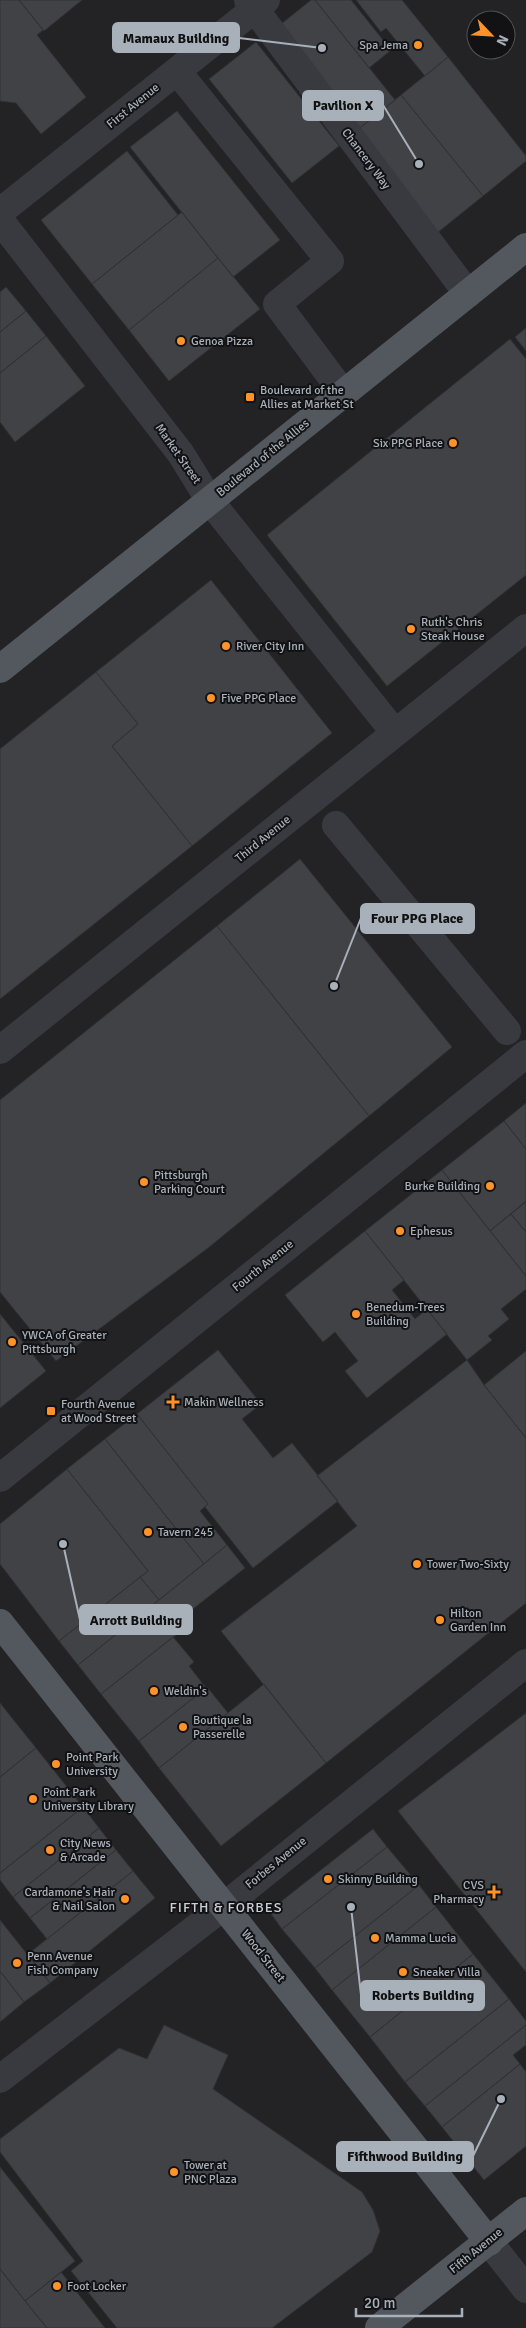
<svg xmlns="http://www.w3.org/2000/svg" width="526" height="2328" font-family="Signika,sans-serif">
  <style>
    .built { fill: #232326; fill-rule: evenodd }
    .building { fill: #414246; stroke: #313236 }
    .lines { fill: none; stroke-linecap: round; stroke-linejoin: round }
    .minor { stroke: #383a3f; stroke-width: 28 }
    .major { stroke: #53575e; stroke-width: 28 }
    .poi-dot { fill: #ff9329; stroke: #121214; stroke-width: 2 }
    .labels { text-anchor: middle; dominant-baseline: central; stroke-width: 4; stroke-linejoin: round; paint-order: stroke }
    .poi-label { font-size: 12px; fill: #a8b1ba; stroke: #121214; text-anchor: start }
    .street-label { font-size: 12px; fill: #a8b1ba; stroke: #121214 }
    .neighbourhood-label { font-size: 14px; letter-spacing: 1px; fill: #c9cfd6; stroke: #121214 }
    .leader { fill: none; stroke: #a8b1ba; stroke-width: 2 }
    .callout-dot { fill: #a8b1ba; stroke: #121214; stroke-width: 2 }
    .callout { fill: #a8b1ba; stroke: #a8b1ba; stroke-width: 2 }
    .callout-label { font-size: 14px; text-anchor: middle; font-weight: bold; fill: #111 }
  </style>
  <rect width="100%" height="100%" fill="#171719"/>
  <!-- built -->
  <path class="built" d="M0,0H526V2328H0ZM476,20H506V50H476Z"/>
  <!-- building -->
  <path class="building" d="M0,0H19L43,30L37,35L86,97L41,134L16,103L0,101Z
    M19,0H82L44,31Z
    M311,0H315L395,100L356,131L275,29Z
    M315,0H351L391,50L369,68Z
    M356,0H402L448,57L425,76L386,28L381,32Z
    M256,42L339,146L292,183L209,79Z
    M448,57L526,156V161L483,196L401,95Z
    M401,95L483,196L437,233L356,131Z
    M177,111L280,240L233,277L130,147Z
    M127,151L178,215L92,284L41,220Z
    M182,212L218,258L129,330L92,284Z
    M218,258L260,309L169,381L129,330Z
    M6,287L26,311L0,332V292Z
    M26,311L46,336L0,373V332Z
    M526,328V351L515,337Z
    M46,336L85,386L15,442L0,422V373Z
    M510,339L526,359V575L387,686L267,535Z
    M211,580L332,733L192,846L112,746L138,724L96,672Z
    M96,672L138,724L112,746L192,846L0,999V749Z
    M300,859L452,1047L369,1116L217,926Z
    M217,926L369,1116L208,1248L56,1361L0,1292V1100Z
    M526,1103V1149L504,1121Z
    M504,1121L526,1149V1201L490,1231L442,1170Z
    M442,1170L526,1276V1289L501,1309L509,1319L488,1336L492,1340L467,1360L365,1231Z
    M526,1202V1232L511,1214Z
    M511,1214L526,1232V1276L490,1231Z
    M365,1231L404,1280L392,1290L415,1319L427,1309L447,1334L367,1398L345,1371L358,1361L335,1332L323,1342L285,1295Z
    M0,1314L46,1371L0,1408Z
    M218,1350L261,1404L242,1419L273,1458L292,1443L338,1501L253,1568L205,1507L208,1504L137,1414Z
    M526,1351V1438L484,1385Z
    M467,1360L484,1385L526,1438V1603L326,1763L221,1631L357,1526L317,1476Z
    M137,1414L208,1504L200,1511L227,1545L204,1564L105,1439Z
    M105,1439L204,1564L159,1600L140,1577L148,1571L67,1469Z
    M67,1469L148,1571L59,1641L0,1564V1524Z
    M227,1545L245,1568L170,1627L176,1635L101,1694L78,1665Z
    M140,1577L159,1600L78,1665L59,1641Z
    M173,1637L194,1662L189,1666L206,1688L139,1741L101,1694Z
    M264,1684L326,1763L221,1846L159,1768Z
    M207,1687L228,1713L159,1768L139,1741Z
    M0,1703L36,1748L0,1777Z
    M526,1713V1972L398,1811Z
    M36,1748L83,1807L0,1873V1777Z
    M83,1807L99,1828L13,1897L0,1880V1873Z
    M99,1828L116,1850L30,1918L13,1897Z
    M373,1829L387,1847L282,1929L269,1911Z
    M387,1847L419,1885L315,1968L282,1929Z
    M116,1850L133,1871L47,1939L30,1918Z
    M133,1871L155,1898L50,1983L28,1954Z
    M419,1885L436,1907L332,1990L315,1968Z
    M436,1907L473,1954L370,2037L332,1990Z
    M0,1920L50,1983L24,2002L0,1971Z
    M473,1954L509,1999L405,2082L370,2037Z
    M0,1971L24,2002L0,2022Z
    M509,1999L526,2021V2025L425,2106L405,2082Z
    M164,2025L228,2055L213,2089L362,2192L373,2210L380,2231L372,2252L272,2328H117L71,2271L83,2261L0,2152V2139L119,2048L147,2059Z
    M526,2025V2045L513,2055L520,2064L442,2127L425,2106Z
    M520,2064L526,2072V2146L484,2180L442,2127Z
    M0,2167L75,2261L25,2301L0,2269Z
    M0,2269L25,2301L47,2328H0Z
    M61,2272L105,2328H47L25,2301Z"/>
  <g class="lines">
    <!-- minor -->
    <path class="minor" d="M248,0L468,294
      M177,71L330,261L277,304L344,394
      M0,212L266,0
      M0,220L181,454L210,501L395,733
      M336,825L507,1031
      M0,1050L526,628
      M0,1478L526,1054
      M0,2079L223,1907L526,1663
      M489,2242L526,2289"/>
    <!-- major -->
    <path class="major" d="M0,669L526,247
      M0,1623L489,2242
      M379,2328L526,2211"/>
  </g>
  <!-- markers -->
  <g class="poi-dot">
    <circle cx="418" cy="45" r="5"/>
    <circle cx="181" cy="341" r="5"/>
    <rect x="245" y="392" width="10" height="10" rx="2.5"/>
    <circle cx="453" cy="443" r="5"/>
    <circle cx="411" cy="629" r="5"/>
    <circle cx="226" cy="646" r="5"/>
    <circle cx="211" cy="698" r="5"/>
    <circle cx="144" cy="1182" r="5"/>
    <circle cx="490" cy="1186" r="5"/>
    <circle cx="400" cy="1231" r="5"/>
    <circle cx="356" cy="1314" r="5"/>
    <circle cx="12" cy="1342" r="5"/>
    <path d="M170.5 1394.5h5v5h5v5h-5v5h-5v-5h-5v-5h5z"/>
    <rect x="46" y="1406" width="10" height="10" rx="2.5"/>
    <circle cx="148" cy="1532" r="5"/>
    <circle cx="417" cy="1564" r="5"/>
    <circle cx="440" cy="1620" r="5"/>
    <circle cx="154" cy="1691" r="5"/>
    <circle cx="183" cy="1727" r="5"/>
    <circle cx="56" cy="1764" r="5"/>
    <circle cx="33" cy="1799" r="5"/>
    <circle cx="50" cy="1850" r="5"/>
    <circle cx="328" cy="1879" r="5"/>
    <path d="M491.5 1884.5h5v5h5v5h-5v5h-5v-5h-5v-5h5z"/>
    <circle cx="125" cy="1899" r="5"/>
    <circle cx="375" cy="1938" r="5"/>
    <circle cx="17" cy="1963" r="5"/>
    <circle cx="403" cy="1972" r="5"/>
    <circle cx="174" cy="2172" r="5"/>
    <circle cx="57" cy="2286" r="5"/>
  </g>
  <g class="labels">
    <!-- poi labels -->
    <g class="poi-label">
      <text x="408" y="45" text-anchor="end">Spa Jema</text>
      <text x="191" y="341">Genoa Pizza</text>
      <text x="260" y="390">Boulevard of the<tspan x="260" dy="14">Allies at Market St</tspan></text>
      <text x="443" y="443" text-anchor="end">Six PPG Place</text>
      <text x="421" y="622">Ruth's Chris<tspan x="421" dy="14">Steak House</tspan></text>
      <text x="236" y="646">River City Inn</text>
      <text x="221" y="698">Five PPG Place</text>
      <text x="154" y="1175">Pittsburgh<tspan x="154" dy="14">Parking Court</tspan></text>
      <text x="480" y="1186" text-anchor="end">Burke Building</text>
      <text x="410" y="1231">Ephesus</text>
      <text x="366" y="1307">Benedum-Trees<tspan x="366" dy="14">Building</tspan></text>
      <text x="22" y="1335">YWCA of Greater<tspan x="22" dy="14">Pittsburgh</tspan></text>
      <text x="184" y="1402">Makin Wellness</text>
      <text x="61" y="1404">Fourth Avenue<tspan x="61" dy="14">at Wood Street</tspan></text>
      <text x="158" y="1532">Tavern 245</text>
      <text x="427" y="1564">Tower Two-Sixty</text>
      <text x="450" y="1613">Hilton<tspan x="450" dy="14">Garden Inn</tspan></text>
      <text x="164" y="1691">Weldin's</text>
      <text x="193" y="1720">Boutique la<tspan x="193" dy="14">Passerelle</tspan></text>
      <text x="66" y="1757">Point Park<tspan x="66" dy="14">University</tspan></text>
      <text x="43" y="1792">Point Park<tspan x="43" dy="14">University Library</tspan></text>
      <text x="60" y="1843">City News<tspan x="60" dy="14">&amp; Arcade</tspan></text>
      <text x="338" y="1879">Skinny Building</text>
      <text x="484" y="1885" text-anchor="end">CVS<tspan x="484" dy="14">Pharmacy</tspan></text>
      <text x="115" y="1892" text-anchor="end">Cardamone's Hair<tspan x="115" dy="14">&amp; Nail Salon</tspan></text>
      <text x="385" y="1938">Mamma Lucia</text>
      <text x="27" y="1956">Penn Avenue<tspan x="27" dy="14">Fish Company</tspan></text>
      <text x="413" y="1972">Sneaker Villa</text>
      <text x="184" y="2165">Tower at<tspan x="184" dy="14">PNC Plaza</tspan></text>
      <text x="67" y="2286">Foot Locker</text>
    </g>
    <!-- street labels -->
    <g class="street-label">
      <text transform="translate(133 106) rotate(-39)">First Avenue</text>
      <text transform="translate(366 159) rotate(53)">Chancery Way</text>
      <text transform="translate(178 454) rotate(55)">Market Street</text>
      <text transform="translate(263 458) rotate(-39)">Boulevard of the Allies</text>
      <text transform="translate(263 839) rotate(-39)">Third Avenue</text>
      <text transform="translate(263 1266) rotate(-39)">Fourth Avenue</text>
      <text transform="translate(276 1863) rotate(-39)">Forbes Avenue</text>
      <text transform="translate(263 1956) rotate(52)">Wood Street</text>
      <text transform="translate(476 2251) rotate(-39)">Fifth Avenue</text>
    </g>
    <!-- neighbourhood labels -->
    <g class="neighbourhood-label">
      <text x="226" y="1907">FIFTH &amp; FORBES</text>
    </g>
  </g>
  <!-- callouts -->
  <path class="leader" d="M322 48L239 38M419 164L383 105M334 986L361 918M63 1544L80 1620M351 1907L361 1995M501 2099L473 2156"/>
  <g class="callout-dot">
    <circle cx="322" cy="48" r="5"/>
    <circle cx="419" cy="164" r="5"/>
    <circle cx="334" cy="986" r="5"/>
    <circle cx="63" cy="1544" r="5"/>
    <circle cx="351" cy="1907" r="5"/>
    <circle cx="501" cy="2099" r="5"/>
  </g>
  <g class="callout">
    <rect x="113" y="23" width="126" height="29" rx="5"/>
    <rect x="303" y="91" width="80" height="29" rx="5"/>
    <rect x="361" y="904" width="113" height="29" rx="5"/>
    <rect x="80" y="1605" width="112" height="29" rx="5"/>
    <rect x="361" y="1981" width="123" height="29" rx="5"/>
    <rect x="337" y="2142" width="136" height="29" rx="5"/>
  </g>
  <g class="callout-label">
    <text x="176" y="43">Mamaux Building</text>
    <text x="343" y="110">Pavilion X</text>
    <text x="417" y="923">Four PPG Place</text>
    <text x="136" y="1625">Arrott Building</text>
    <text x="423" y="2000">Roberts Building</text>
    <text x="405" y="2161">Fifthwood Building</text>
  </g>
  <!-- north arrow -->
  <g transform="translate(491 35) rotate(115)"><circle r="24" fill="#121214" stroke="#4e5256"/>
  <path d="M0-4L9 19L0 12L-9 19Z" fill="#ff9329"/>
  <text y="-8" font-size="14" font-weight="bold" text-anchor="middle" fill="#a8b1ba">N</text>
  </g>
  <!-- scale -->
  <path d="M356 2308v8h106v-8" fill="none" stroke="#a8b1ba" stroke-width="2.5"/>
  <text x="364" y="2308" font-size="15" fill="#a8b1ba" stroke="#121214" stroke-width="4" paint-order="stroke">20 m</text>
</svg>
